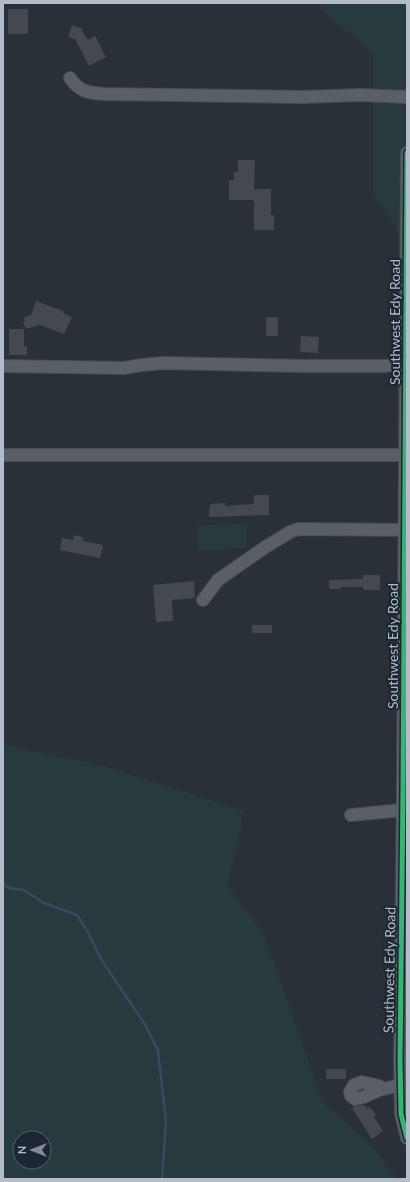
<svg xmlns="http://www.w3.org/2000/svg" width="410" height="1182" font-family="Lato,sans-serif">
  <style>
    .green { fill: #273a3e; fill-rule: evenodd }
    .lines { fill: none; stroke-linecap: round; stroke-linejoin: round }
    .stream { stroke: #384963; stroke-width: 2.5 }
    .building { fill: #444950 }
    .minor-casing { stroke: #484c53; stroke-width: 14 }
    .minor { stroke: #5a5e66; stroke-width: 12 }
    .cycleway-casing { stroke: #1d2633; stroke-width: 8 }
    .cycleway { stroke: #33b770; stroke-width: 5 }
    .labels { text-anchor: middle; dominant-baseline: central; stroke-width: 4; stroke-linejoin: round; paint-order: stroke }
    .street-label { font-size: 14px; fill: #b4bcc9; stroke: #1d2633 }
  </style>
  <rect width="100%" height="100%" fill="#2a3038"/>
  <!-- green -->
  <path class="green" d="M320,3H407V246L373,194V53L321,10Z
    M246,524L247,548L198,550L197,525Z
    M3,745L105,766L244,811L228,886L263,932L323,1102L372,1146L397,1179H3ZM20,1138H44V1162H20Z"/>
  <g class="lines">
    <!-- stream -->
    <path class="stream" d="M3,883L9,888L24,890L44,903L77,915L88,932L101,959L146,1026L158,1051L166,1121L162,1179"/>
  </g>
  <!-- building -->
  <path class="building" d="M8,9H28V34H8Z
    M72,25L83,29L82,31L88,40L95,36L106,57L89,66L75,39L68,37Z
    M238,160H255L254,189H271V215H274V230H254V202H253V200H229V180H234V172H238Z
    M36,301L63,311V313L72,317L64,334L40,325L26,329L23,322L25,321L24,318L31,315Z
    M266,317H278V336H266Z
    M9,329H24V346H27V355H9Z
    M301,336L319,337L318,353L300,352Z
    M254,495H269V515L209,517V508H210V504L225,503V506L254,504Z
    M74,535L83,537V541L103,545L100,558L60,550L62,538L73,540Z
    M363,575H380V590H363V587H341V589H329V580L363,579Z
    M194,581L195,598L172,600L173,621L156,622L153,585Z
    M252,625H272V633H252Z
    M326,1069H346V1079H326Z
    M365,1105L367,1109L370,1107L376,1115L374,1117L383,1131L372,1139L352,1108L355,1106Z"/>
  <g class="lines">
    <defs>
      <path id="minor" d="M70,78C80,92 88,93 105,94L301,97L361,95L407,97
        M407,153L403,792L400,1060L401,1114L407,1138
        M3,366L124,368L142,365L163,363L305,366H384L406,364
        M3,455H405
        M203,600L218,580L264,548L290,532L298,529L405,530
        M351,815L403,810
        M379,1090V1086L362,1082L354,1085L350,1092L351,1096L355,1099L364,1097L379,1090L400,1085"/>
    </defs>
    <!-- minor casing -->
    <use href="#minor" class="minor-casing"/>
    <!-- minor -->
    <use href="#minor" class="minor"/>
    <defs>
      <path id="cycleway" d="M407,153L403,792L400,1060L401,1114L407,1138"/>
    </defs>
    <!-- cycleway casing -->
    <use href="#cycleway" class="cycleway-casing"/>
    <!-- cycleway -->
    <use href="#cycleway" class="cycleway"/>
  </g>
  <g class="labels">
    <!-- street labels -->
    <g class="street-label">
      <text transform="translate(394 322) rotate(-90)">Southwest Edy Road</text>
      <text transform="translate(392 646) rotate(-90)">Southwest Edy Road</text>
      <text transform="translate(389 970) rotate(-89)">Southwest Edy Road</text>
    </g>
  </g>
  <!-- border -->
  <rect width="410" height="1182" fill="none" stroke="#b4bcc9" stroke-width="8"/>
  <!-- north arrow -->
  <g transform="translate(32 1150) rotate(270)"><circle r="19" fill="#1d2633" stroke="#59626f"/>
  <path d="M0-3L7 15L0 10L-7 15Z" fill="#848b96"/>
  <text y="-6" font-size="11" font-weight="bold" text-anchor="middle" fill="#b4bcc9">N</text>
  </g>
</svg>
